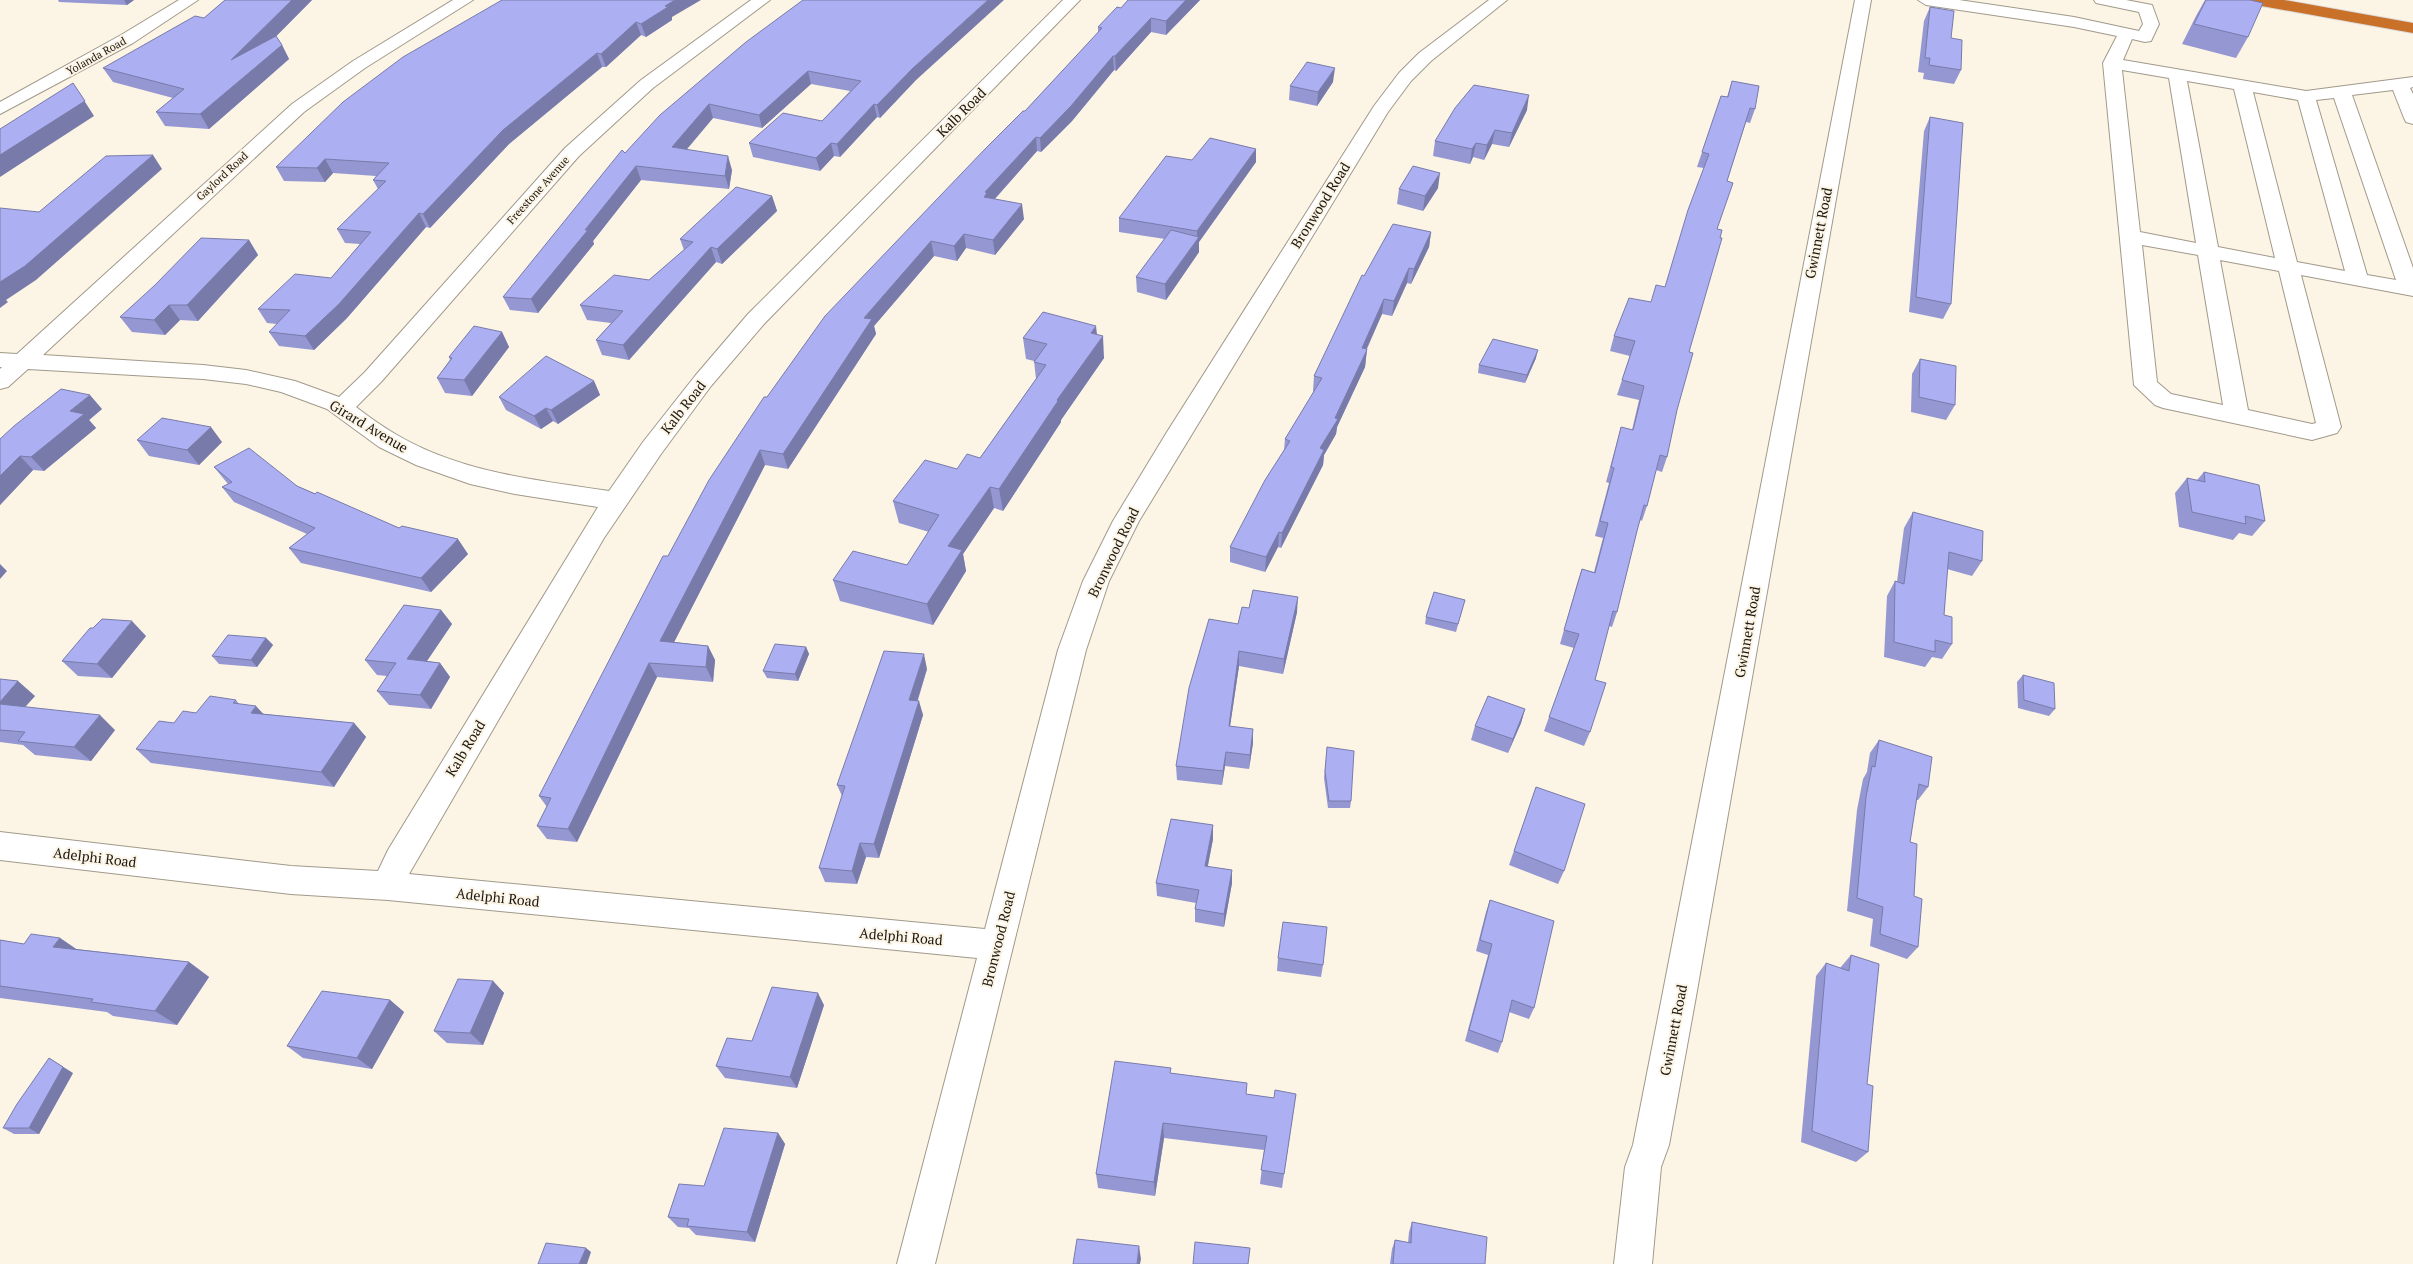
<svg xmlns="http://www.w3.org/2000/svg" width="2413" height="1264" font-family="'PT Serif',serif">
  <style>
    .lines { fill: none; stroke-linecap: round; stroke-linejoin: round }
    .minor-casing { stroke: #a19a8b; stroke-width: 2 }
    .highway-casing { stroke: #dbdad9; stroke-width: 2 }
    .minor { fill: #fff; fill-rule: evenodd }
    .highway { fill: #c97029; fill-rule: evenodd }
    .wall { fill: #9497d1 }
    .shaded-wall { fill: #787baa }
    .building { fill: #acb0f3; stroke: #787baa }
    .labels { text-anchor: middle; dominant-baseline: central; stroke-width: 4; stroke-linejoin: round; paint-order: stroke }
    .far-street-label { font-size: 11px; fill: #1b1813; stroke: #fcf4e4 }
    .street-label { font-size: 14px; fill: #1b1813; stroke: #fcf4e4 }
  </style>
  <rect width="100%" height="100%" fill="#fcf4e4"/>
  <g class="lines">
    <defs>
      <path id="minor" d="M179,0H198L133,43L0,114V102L121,35Z
        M453,0H473L365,68L304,112L43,355L203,365L246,370L295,381L339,397L365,372L565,148L641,80L751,0H770L653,88L579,156L381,382L356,407C369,417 383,427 397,435C462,473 537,480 609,491L643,442L695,376L748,314L1063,0H1080L764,324L711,386L661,454L604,538L409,874L985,929L1058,650L1083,581L1113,521L1167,432L1374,106L1399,73L1419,53L1489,0H1507L1431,61L1411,81L1388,112L1139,521L1109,581L1086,650L935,1264H897L977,958L388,900L291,894L0,860V832L291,866L378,871L388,850L598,507L515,494L470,484L416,465L379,447L327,409L281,392L246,384L203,379L28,369L8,387L0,389V369L2,367H0V353L17,354L292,104L353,61Z
        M1855,0H1871L1695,1002L1669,1145L1661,1167L1652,1264H1614L1625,1167L1633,1145L1661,1002Z
        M1918,0H1959L2074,17L2139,31L2143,24L2139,12L2096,3L2094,0H2126L2152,5L2159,24L2151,41L2145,42L2132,39L2123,60L2306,91L2413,77V87L2410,88L2413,94V124L2406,122L2404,118L2393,90L2352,95L2413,268V296L2301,275L2341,427L2337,433L2312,440L2163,408L2155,405L2134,385L2103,63L2117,36L2074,27L1926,5ZM2122,70L2169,78L2196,243L2140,232ZM2187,81L2234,89L2275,258L2218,247ZM2253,92L2298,100L2345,271L2297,262ZM2334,98L2396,280L2367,275L2316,100ZM2142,245L2198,255L2223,405L2171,394L2157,382ZM2220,260L2279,271L2316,423L2312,424L2248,410Z"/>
      <path id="highway" d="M2248,0H2284L2413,23V33L2256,5Z"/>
    </defs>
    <!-- minor casing -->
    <use href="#minor" class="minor-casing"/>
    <!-- highway casing -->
    <use href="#highway" class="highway-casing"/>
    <!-- minor -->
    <use href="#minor" class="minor"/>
    <!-- highway -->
    <use href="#highway" class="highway"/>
  </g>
  <!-- wall -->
  <path class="wall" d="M58,0H134L127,5L59,2Z
    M225,0H312L276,36L282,45L289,59L209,129L165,126L156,112L173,98L113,82L103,68L204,18Z
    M502,0L672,17V20L646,37L641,35L606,67H602L509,144L430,228L426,227L347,318L314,350L279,346L269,332L277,324L267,323L258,309L331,278L360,244L345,243L337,229L378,189L373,180L376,176L333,173L325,182L284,181L276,167Z
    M1128,0H1200L1166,35L1151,32L1116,71L1114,70L1072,121L1041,152L1037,151L995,199L1024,219L995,255L966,248L957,261L934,256L874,326L876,334L788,469L765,465L674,642L708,646L715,660L713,682L657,677L577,842L547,839L537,826L547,807L539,796L668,556L767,397L1025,111L1098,33V27L1121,8Z
    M2205,0L2248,37L2236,58L2182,44L2196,16Z
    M1930,7L1951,38L1961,70L1954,84L1923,79L1924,73L1918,72L1924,21Z
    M746,42L915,81L880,118L877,117L840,157L834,156L820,171L753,157L749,143L822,121L850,91L811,84L762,128L713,118L686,150L732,170L729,189L641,180L593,241L594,244L538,313L510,310L503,297L625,153Z
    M1732,81L1755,109L1750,123L1746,122L1727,181L1717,229L1689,352L1667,457L1662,472L1656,470L1647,506L1642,521L1640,520L1637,531L1617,612L1612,627L1609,626L1595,680L1590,732L1584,746L1544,731L1574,648L1560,644L1577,584L1582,569L1594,572L1603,538L1595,536L1609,483L1606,482L1617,442L1621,427L1632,430L1639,400L1617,395L1630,356L1610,351L1614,336L1651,302L1665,287L1704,168L1697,167L1721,96L1727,97Z
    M1333,82L1317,106L1289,100L1290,86Z
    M1527,110L1509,147L1492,144L1484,160L1473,157L1470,164L1433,156L1435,141Z
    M1930,117L1951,304L1943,319L1909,312L1924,131Z
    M1256,149V162L1199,242V252L1166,300L1137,292L1136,277L1165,239L1119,232V218L1192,160Z
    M1438,188L1423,211L1397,204L1399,189Z
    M772,196L777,211L722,264L716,262L629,360L602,355L596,340L611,323L587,320L580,305L649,280L684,250L680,239Z
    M1431,232L1429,247L1411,284L1407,283L1392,316L1382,314L1367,349L1365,367L1337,427L1336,434L1324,455L1323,465L1281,548L1278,547L1265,572L1230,562V547L1284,450L1285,439L1314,392L1313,391L1314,376L1364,276Z
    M249,240L258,255L198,321L180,320L165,335L132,332L120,317Z
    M502,332L509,347L472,396L445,393L437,378L450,360L449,357Z
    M1097,335L1104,358L1061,420V422L1003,511L994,508L963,554L966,571L933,625L840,601L833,580L907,565L929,532L899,523L893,501L980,458L1036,379L1034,361L1026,359L1023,338Z
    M1536,358L1525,383L1478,373L1479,365Z
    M1920,359L1955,405L1946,420L1911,412L1912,374Z
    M594,381L600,395L558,424L553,421L541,429L506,410L499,397Z
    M102,409L89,420L96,428L44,471L33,470L0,505V439Z
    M137,440L222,442L199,465L149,456Z
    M214,467L297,486L399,528L468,554L431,592L301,563L289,548L307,534L234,502L222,487L228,484Z
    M2204,472L2265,521L2252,536L2239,533L2233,540L2179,527L2175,493L2187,478L2197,480Z
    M1913,512L1982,561L1972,576L1947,569L1944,615L1952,644L1942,659L1932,657L1925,667L1884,657L1887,596L1895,581L1897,582L1904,528Z
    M1463,607L1456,632L1425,624L1426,617Z
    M1249,608L1297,612L1283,674L1239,666L1230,726L1253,743L1249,769L1225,766L1222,785L1177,780L1176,766Z
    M441,610L452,624L427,661L440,663L450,677L431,709L389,705L377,691L387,676L377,675L365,660Z
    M146,636L112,678L78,676L62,661Z
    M266,638L273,645L257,667L219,664L212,656Z
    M806,647L809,654L798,681L767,678L763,671Z
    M927,669L918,700L923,715L879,858L866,857L857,884L825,882L819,868L842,796L837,785Z
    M2023,675L2055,709L2049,716L2018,708L2017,682Z
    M0,679L35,696L25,707L115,730L91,761L35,755L23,745L0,742Z
    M236,700L239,704L264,714L354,723L366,737L334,787L151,763L136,749L174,723L196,713Z
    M1525,709L1521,723L1508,753L1471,740L1475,726Z
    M1879,740L1928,787L1918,800H1916L1910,842L1914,896L1918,947L1907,959L1870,946L1873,919L1847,911L1857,810L1863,779L1867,772L1870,753Z
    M1327,747L1351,801L1350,808H1328L1324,778Z
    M1536,787L1564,871L1558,884L1509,865Z
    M1213,825V839L1208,866L1232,883L1224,927L1195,922V909L1196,903L1157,896L1156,883Z
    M1490,900L1534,1008L1529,1019L1509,1012L1502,1042L1498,1053L1465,1041L1488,955L1476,951L1486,912Z
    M60,938L76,949L189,962L209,977L177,1025L113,1016L107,1012L0,998V940L24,944Z
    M1851,955L1867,1084L1868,1152L1856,1162L1801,1142L1816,976L1826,963L1840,968Z
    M1278,958L1323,965L1321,977L1277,971Z
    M493,981L504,993L483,1045L447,1043L434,1031Z
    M390,1000L404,1012L372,1069L303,1058L287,1046Z
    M824,1005L797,1088L725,1078L716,1066Z
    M73,1073L39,1134H14L3,1128Z
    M1172,1073L1246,1094L1274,1098L1296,1094L1282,1188L1260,1184L1264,1150L1164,1138L1155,1196L1098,1188L1096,1174Z
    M778,1133L785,1144L755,1242L696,1235L689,1228L678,1227L668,1217L704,1186Z
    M1412,1222L1485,1264H1390L1392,1249L1395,1240L1408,1243L1409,1232Z"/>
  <!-- shaded-wall -->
  <path class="shaded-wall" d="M124,0H134L127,5Z
    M292,0H312L239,74L231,60Z
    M675,0H701L672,17V20L646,37L641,24L665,6Z
    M988,0H1004L915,81L880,118L877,105L913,68Z
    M1186,0H1200L1166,35V21Z
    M1151,18V32L1116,71L1115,56Z
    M636,22L641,35L606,67L601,54Z
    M282,45L289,59L209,129L200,114Z
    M597,53L602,67L509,144L430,228L423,214L503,130Z
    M1113,56L1114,70L1072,121L1041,152L1040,138Z
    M1335,68L1333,82L1317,106L1318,92Z
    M808,71L811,84L762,128L759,115Z
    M73,83L94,116L0,177V155Z
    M1529,95L1527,110L1509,147L1512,133Z
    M709,104L713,118L677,161L672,147Z
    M874,104L877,117L840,157L837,144Z
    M1495,130L1492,144L1484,160L1487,145Z
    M1036,137L1037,151L989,205L984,197L985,192Z
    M831,143L834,156L820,171L816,158Z
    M1476,143L1473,157L1470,164L1472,149Z
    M1256,149V162L1199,242V252L1166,300L1165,284L1197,240V231Z
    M153,155L162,169L36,280L6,300L8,302L0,308V282Z
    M728,156L732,170L729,189L725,176Z
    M325,159L333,173L325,182L317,168Z
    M636,166L641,180L593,241L594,244L538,313L531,299L585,230Z
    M1440,173L1438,188L1423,211L1425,196Z
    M772,196L777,211L722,264L717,249Z
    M1022,204L1024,219L995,255L993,240Z
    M419,213L426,227L347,318L314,350L305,336Z
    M1431,232L1429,247L1411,284L1414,269Z
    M964,234L966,248L957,261L954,246Z
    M249,240L258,255L198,321L187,305Z
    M931,241L934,256L874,326L876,334L788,469L783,454L864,318Z
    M711,247L716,262L629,360L623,345Z
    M1409,268L1407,283L1392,316L1394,301Z
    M1384,299L1382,314L1360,363L1362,348Z
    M169,305L180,320L165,335L154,320Z
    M1096,326L1098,343L1103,336L1104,358L1061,420V422L1003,511L999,489L1057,400L1091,333Z
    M502,332L509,347L472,396L464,380Z
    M1367,349L1365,367L1337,427L1336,434L1324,455L1323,465L1281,548L1282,533L1320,448L1335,418Z
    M1538,350L1536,358L1525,383L1527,375Z
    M594,381L600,395L558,424L551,410Z
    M90,395L102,409L89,420L96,428L44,471L31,457L70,411Z
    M546,408L553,421L541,429L534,416Z
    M211,427L222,442L199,465L187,450Z
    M760,450L765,465L667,656L660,641Z
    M20,456L33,470L0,505V476Z
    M990,487L994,508L963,554L966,571L933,625L927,604L948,546Z
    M1279,532L1278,547L1265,572L1266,557Z
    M458,539L468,554L431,592L421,578Z
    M0,564L7,571L0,579Z
    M1298,597L1297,612L1283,674L1284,659Z
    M441,610L452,624L418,674L407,659Z
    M132,621L146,636L112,678L97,664Z
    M266,638L273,645L257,667L251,660Z
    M708,646L715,660L713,682L706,667Z
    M806,647L809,654L798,681L795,674Z
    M1239,651V666L1228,740L1229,726Z
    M924,654L927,669L913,714L909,700Z
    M440,663L450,677L431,709L420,695Z
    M649,663L657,677L577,842L568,829Z
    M18,681L35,696L15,718L0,705V702Z
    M919,701L923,715L879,858L874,844Z
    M256,706L269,720L251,713Z
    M1525,709L1521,723L1508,753L1513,739Z
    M100,715L115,730L91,761L74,747Z
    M354,723L366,737L334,787L321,772Z
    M1253,729V743L1249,769L1250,755Z
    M1226,752L1225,766L1222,785L1223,771Z
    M1213,825V839L1205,879V866Z
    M860,843L866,857L857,884L852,871Z
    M1232,870V883L1224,927V914Z
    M60,938L82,953L53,947Z
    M189,962L209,977L177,1025L155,1011Z
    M493,981L504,993L483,1045L470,1033Z
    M818,993L824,1005L797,1088L790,1077Z
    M390,1000L404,1012L372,1069L357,1058Z
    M49,1058L73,1073L39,1134L29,1128Z
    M1163,1123L1164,1138L1155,1196L1154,1182Z
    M778,1133L785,1144L755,1242L747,1232Z
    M1139,1246L1141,1259L1140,1264H1137Z
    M586,1248L591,1252L587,1264H579Z"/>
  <!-- building -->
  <path class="building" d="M225,0H292L231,60L276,36L282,45L200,114L156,112L184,89L103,68L195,16L204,18Z
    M502,0H675L665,6L668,7L641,24L636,22L601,54L597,53L503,130L423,214L419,213L339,304L305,336L269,332L290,310L258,309L295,274L331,278L371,232L337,229L386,181L373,180L389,163L325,159L317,168L276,167L343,102L403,57Z
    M803,0H988L913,68L877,105L874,104L837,144L831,143L816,158L749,143L783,113L822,121L861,81L808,71L759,115L709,104L672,147L728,156L725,176L636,166L585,230H588L531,299L503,297L622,150L625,153L660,115L746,42Z
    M1128,0H1186L1166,21L1151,18L1115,56H1113L1071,106L1040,138L1036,137L985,192L987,193L984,197L1022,204L993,240L964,234L954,246L931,241L864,318L872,319L783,454L760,450L660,641L708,646L706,667L649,663L568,829L537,826L551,798L539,796L663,556H668L709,480L764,397H767L825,316L985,149L1023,111H1025L1102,28L1098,27L1117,7L1121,8Z
    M2206,0H2250L2263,3L2248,37L2194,24Z
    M1930,7L1954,11L1951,38L1962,40L1961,70L1929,65L1930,58H1925Z
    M1307,62L1335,68L1318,92L1290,86Z
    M1732,81L1759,86L1755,109L1750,108L1727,181L1733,183L1717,229L1722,230L1720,238H1722L1689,352L1693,353L1677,410L1667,457L1660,455L1647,506L1644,505L1637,531L1617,612L1613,611L1595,680L1606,683L1590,732L1549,717L1579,634L1564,630L1582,569L1595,573L1608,523L1600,521L1614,468L1611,467L1621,427L1633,430L1644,386L1622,380L1635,341L1614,336L1629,298L1651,302L1656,285L1665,287L1688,210L1709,154L1702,152L1721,96L1728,97Z
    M73,83L85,101L0,155V129Z
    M1474,85L1529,95L1512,133L1495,130L1487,145L1476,143L1472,149L1435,141L1455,108Z
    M1930,117L1963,123L1951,304L1916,297Z
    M1210,138L1256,149L1197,231L1119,218L1166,156L1192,160Z
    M153,155L25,266L0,282V208L39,212L106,156Z
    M1413,166L1440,173L1425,196L1399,189Z
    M736,187L772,196L717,249L711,247L623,345L596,340L623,311L580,305L614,275L649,280L693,242L680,239Z
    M1393,224L1431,232L1414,269L1409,268L1394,301L1384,299L1362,348L1367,349L1366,352L1335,418L1338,419L1320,448L1324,450L1282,533L1279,532L1266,557L1230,547L1265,480L1290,441L1285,439L1322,378L1314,376L1362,275L1364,276Z
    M1171,230L1199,237L1165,284L1136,277Z
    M201,238L249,240L187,305H169L154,320L120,317L155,285Z
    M1043,312L1096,326L1091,333L1103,336L1057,400L1058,401L999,489L990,487L948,546L962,550L927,604L833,580L853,551L907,565L939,515L893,501L925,460L957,469L967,454L980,458L1046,365L1034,362L1047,344L1023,338Z
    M474,326L502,332L464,380L437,378L452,358L449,357Z
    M1493,339L1538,350L1527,375L1479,365Z
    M546,356L594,381L551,410L546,408L534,416L499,397Z
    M1920,359L1956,366L1955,405L1919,397Z
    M61,389L90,395L70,411L84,414L31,457L20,456L0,476V439L14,426Z
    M162,418L211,427L187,450L137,440Z
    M249,448L297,486L315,494L317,492L399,528L402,526L458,539L421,578L289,548L315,528L222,487L232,482L214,467Z
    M2204,472L2259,485L2265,521L2245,516L2246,524L2192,512L2187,478L2205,482Z
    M1913,512L1983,531L1982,561L1949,552L1944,615L1952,617V644L1935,640V652L1894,642L1895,581L1904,584Z
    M1253,590L1298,597L1284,659L1239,651L1229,726L1253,729L1250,755L1226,752L1223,771L1176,766L1189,688L1209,619L1238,624L1242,607L1249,608Z
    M1434,592L1465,600L1458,624L1426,617Z
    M404,605L441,610L407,659L440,663L420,695L377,691L396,663L365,660Z
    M102,619L132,621L97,664L62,661L90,628H93Z
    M228,635L266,638L251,660L212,656Z
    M775,644L806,647L795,674L763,671Z
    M884,651L924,654L909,700L919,701L874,844L860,843L852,871L819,868L845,786L837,785Z
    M2023,675L2054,683L2055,709L2024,700Z
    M0,679L18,681L0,702Z
    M210,696L236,700L233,703L256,706L251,713L354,723L321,772L136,749L159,721L174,723L183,711L196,713Z
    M1488,696L1525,709L1513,739L1475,726Z
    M0,704L100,715L74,747L18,741L25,732L0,730Z
    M1879,740L1932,757L1928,787L1919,784L1910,842L1917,844L1914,896L1922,899L1918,947L1880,934L1883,907L1857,898L1866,797L1872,766L1875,767Z
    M1327,747L1354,751L1351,801H1329L1325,771Z
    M1536,787L1585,804L1564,871L1514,851Z
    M1171,819L1213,825L1205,866L1232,870L1224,914L1195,909L1199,890L1156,883Z
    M1490,900L1554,921L1534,1008L1512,1000L1502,1042L1469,1030L1492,944L1480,940Z
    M1283,922L1327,927L1323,965L1278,958Z
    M31,934L60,938L53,947L189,962L155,1011L91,1002L93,999L0,986V940L24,944Z
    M1851,955L1879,964L1867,1084L1873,1086L1868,1152L1812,1131L1826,963L1849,971Z
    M458,979L493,981L470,1033L434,1031Z
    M772,987L818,993L790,1077L716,1066L727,1038L752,1041Z
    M322,991L390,1000L357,1058L287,1046Z
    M49,1058L63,1067L29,1128H3L17,1104Z
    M1115,1061L1171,1068L1170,1073L1247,1083L1246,1094L1274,1098L1275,1090L1296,1094L1284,1174L1261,1170L1267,1136L1163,1123L1154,1182L1096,1174Z
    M724,1128L778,1133L747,1232L687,1226L689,1219L668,1217L679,1184L704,1186Z
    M1412,1222L1487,1237L1485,1264H1393L1395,1240L1411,1243Z
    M1077,1239L1139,1246L1137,1264H1073Z
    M1195,1242L1250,1248L1248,1264H1193Z
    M546,1243L586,1248L579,1264H538Z"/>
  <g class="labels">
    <!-- far-street labels -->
    <g class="far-street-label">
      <text transform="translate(96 56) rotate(-29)">Yolanda Road</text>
      <text transform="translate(222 176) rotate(-43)">Gaylord Road</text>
      <text transform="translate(538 190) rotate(-48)">Freestone Avenue</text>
    </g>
    <!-- street labels -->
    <g class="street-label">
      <text transform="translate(961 112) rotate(-45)">Kalb Road</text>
      <text transform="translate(1320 205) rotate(-58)">Bronwood Road</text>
      <text transform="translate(1818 233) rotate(-79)">Gwinnett Road</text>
      <text transform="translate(683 407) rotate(-52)">Kalb Road</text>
      <text transform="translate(369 426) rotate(31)">Girard Avenue</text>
      <text transform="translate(1113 552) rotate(-64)">Bronwood Road</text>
      <text transform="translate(1747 632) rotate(-80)">Gwinnett Road</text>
      <text transform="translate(465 748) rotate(-59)">Kalb Road</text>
      <text transform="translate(95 857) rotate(7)">Adelphi Road</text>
      <text transform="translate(498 897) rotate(6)">Adelphi Road</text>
      <text transform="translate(901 936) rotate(5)">Adelphi Road</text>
      <text transform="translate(998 939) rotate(-76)">Bronwood Road</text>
      <text transform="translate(1673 1030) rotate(-79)">Gwinnett Road</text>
    </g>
  </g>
</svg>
